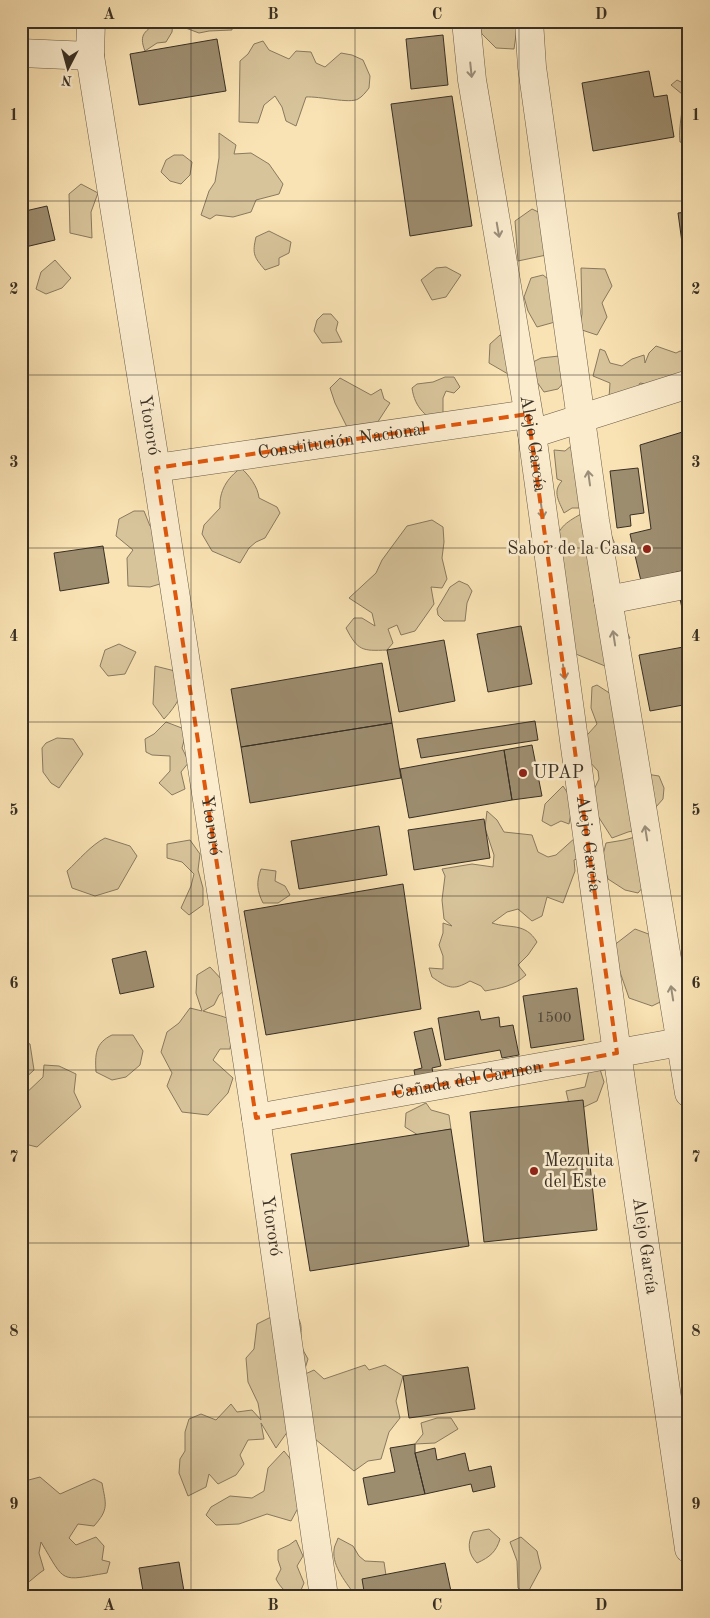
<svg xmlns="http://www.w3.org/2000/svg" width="710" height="1618" font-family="'Old Standard TT',serif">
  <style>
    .green { fill: #d8c49b; stroke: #887a60 }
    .building { fill: #9d8d6f; stroke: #393025 }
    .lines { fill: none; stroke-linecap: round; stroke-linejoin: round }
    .minor-casing { stroke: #695c48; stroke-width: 29 }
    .minor { stroke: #fbecce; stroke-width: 28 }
    .oneway { stroke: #9a8e7a }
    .marked { fill: none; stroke: #df570d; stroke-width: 4; stroke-dasharray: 10 6; stroke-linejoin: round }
    .grid { fill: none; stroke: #393025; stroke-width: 1; stroke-opacity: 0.55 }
    .poi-dot { fill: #8f2418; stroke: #fbecce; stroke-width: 2 }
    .labels { text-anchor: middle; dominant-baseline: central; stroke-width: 5; stroke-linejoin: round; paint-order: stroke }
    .number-label { font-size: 15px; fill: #524738 }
    .street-label { font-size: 18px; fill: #393025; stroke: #fbecce }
    .poi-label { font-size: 18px; fill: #393025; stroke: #fbecce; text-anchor: start }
    .neatline { fill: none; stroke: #393025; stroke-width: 2 }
    .grid-label { font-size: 16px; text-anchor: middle; font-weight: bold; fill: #393025 }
  </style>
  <rect width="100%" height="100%" fill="#f9e2b3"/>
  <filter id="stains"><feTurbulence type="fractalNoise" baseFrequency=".004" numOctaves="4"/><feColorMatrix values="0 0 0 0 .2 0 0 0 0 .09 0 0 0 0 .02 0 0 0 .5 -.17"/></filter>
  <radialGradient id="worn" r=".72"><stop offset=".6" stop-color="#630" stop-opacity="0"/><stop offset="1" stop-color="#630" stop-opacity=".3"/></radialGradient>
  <!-- green -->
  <path class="green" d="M158,21H173L172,32L166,42L157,43L145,51C138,33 146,32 158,21Z
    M177,21H232V30L209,31L199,33L175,24Z
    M478,21H518L514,49L496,48L482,34Z
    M263,41L269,50L289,59L296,51L311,52L316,63L325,67L341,53L352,55L363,60L370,76L369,88C366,92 362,97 358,99C350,104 319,96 306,97L296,126L286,121L282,107L275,96L264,105L258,123L239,122L240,61L248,54L254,44Z
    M677,80L687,85L689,84V145L680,142C678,125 684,111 682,94L671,85Z
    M219,133L236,145L234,154L251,153L269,164L283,184L279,194L256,200L251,212L233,217L216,215L210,219L201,215L209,191L215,182L219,158Z
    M174,155H183L192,162L190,175L181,184L170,181L161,172L166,160Z
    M81,184L98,193L91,212L92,238L70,233L69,194Z
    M532,209L553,219L551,254L518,261L515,221Z
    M269,231L291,242L289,253L279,258V265L265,270C254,257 252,254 256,237Z
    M55,260L71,278L62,288L46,294L36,289L41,272Z
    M446,267L461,275L446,297L432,300L421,280L436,268Z
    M581,268L605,269L612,286L602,303L607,317L597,335L579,329L582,314Z
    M543,275L563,291L555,322L537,327L528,311L524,297L531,278Z
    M323,314H331L338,322L336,330L342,342L322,343L314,331L317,320Z
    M500,335L511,341L508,374L489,363L490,344Z
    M656,346L676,353L680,351L689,352V388L655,386L640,383L632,397L609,398L610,383L593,376L600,349L605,351L610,363L622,366L632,359L644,355L645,363L649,353Z
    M559,356L566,380L558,389L544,392L537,382L531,363L541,358Z
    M445,377H454L460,387L454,393L446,391L443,398V427C426,416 415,409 412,388L417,384L433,382Z
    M340,378L371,395L381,389L384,399L390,403L368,437L353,439L335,403L330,388Z
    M571,446L580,508H572L564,513C559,501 552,492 562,481L557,479L554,450L565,451Z
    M241,468C249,475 258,487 259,498L277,507L280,513L265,538L256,542L249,548L240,563L212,551L202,534L204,525L220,508C219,491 227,478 241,468Z
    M134,511H144L150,526L160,532L163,583L150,587L128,586L127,558L133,550L116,536L119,519Z
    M581,514L609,530L615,544L607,557L622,623L630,638L609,651L605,666L571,652L559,559L564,555L555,547C557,528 565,523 581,514Z
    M432,520L443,527L444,542L442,558L447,579L442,588L431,587L434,604L415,631L401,635L397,625L388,629L393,643L387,650C362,651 358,651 346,628L354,618H362L375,626L372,613L349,598L376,573L382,560L407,526Z
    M459,581L468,585L472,591L467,603L465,621H444L438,615L437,609L450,587Z
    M119,644L136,652L125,674L108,676L100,666L105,650Z
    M155,666L187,674C183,693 178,704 164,719L153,704Z
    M597,685L611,694L646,774L659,776L664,788L663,799L656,807L646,828L628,832L612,838L596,813L590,798L599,779L598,771L589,761L580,743L597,724L591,708L592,687Z
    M166,722L187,730L182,748L189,762L181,772L185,789L172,795L159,783L170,771V756L152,755L146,752L145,739L154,734Z
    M57,738L73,739L83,754L59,788L51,783L43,772L42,748L46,743Z
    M563,786L573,801L569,824L561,821L551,826L542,821L545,804Z
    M487,811L497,820L504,832L532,835L538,852L548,857L556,855L576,837L590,855L574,860L575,871L563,903L547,897L542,916L532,921L518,909L507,912L492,923C510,929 525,922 537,942L528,955L518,965L526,975C514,986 501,988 485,991L481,986L470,981C453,991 448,988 432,977L429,968L443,969V956L439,945L443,933V923L452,926L444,919L442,900L445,876L442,869L472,864L493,867L494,855L485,828Z
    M646,834L658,869L638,893L625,890L608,879L602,859L606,843L624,840Z
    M105,838L130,846L137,856L118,889L95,896L72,888L67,871C79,860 91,845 105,838Z
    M190,840L200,854L198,870L203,888V905L189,915L181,908L191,886L194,874L182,862L167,858V844Z
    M261,869L276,871L275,881L285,886L290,895L278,903H263C257,891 256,882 261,869Z
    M635,929L662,939L677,959L689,957V988L652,1006L629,998L620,972L613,946Z
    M210,967L224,982L226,989L219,995L214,1005L203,1011C233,1020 235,1014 230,1049H220L213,1060L233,1078L228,1093L208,1115L182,1112L167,1086L172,1073L161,1052L167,1032L179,1023L190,1008L202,1011L196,993L197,975Z
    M112,1035H133L143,1051L140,1065L126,1077L112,1080L96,1072C95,1055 95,1043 112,1035Z
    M21,1040L30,1044L34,1070L21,1082Z
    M44,1065L59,1066L76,1074L74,1092L81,1107L37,1147L21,1143V1098L43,1077Z
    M599,1066L604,1082L597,1101L584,1107L570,1108L566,1091L585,1087L589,1071Z
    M426,1103L431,1110L449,1115L451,1129L418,1135L405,1127L406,1113Z
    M295,1313C306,1327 298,1335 302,1347C303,1351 306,1355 308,1359L303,1375L314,1370L324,1379L365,1365L369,1370L385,1365L403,1376L396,1401L400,1418L389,1432L381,1459L368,1461L354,1471L315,1439L309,1429L288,1431L276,1448L261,1423L264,1439L248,1440L240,1455L244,1464L236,1475L218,1484L209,1474L206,1487L188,1496L179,1473L180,1459L185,1451V1432L189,1419L201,1414L216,1420L231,1404L237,1412L252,1410L261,1420L258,1403L248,1382L246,1358L254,1349L257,1324L269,1318Z
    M437,1418H451L458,1429L435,1443L415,1444L423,1434L421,1423Z
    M284,1451L293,1462L298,1508L291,1521L267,1514L239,1524L216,1525L206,1515L211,1507L230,1496L252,1498L264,1491L268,1468Z
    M40,1477L60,1494L94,1479L102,1483C106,1505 109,1509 94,1526L78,1524L69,1538L76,1545L96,1537L104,1546L102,1560L110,1562L107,1573C59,1581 66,1584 41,1542L39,1553L44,1570C36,1575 28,1584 21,1587V1482Z
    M489,1529L500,1539C496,1552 490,1557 477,1563C468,1554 467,1543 473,1532Z
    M521,1537L537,1551L541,1568L527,1594L518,1588L517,1561L510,1542Z
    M338,1538L353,1546L359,1556L365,1561L384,1562L387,1582L377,1593L356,1597C347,1583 332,1567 334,1550C334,1546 337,1542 338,1538Z
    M296,1540L303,1556L297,1566L304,1583L298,1597C288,1596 280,1587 276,1579L281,1569L278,1560V1550L289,1545Z"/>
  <!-- building -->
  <path class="building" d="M443,35L448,85L411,89L406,39Z
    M217,39L226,91L139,105L130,54Z
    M649,71L654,97L667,95L674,137L593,151L582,83Z
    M452,96L472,226L410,236L391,104Z
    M47,206L55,240L21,248V212Z
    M689,212V249L683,250L678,213Z
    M689,430V569L641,581L630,534L651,529L640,445Z
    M638,468L644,513L630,515L631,526L617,528L610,471Z
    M103,546L109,583L60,591L54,553Z
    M689,586V628L686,629L678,588Z
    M521,626L532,684L488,692L477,634Z
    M444,640L455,701L399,712L387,650Z
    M689,646V704L650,711L639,655Z
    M382,663L392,723L241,747L231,689Z
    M535,721L538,740L421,758L417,739Z
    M392,723L401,778L250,803L241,747Z
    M532,745L542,796L512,800L504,750Z
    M504,750L512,800L409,818L400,769Z
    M484,819L490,858L414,870L408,830Z
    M379,826L387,875L299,889L291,841Z
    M403,884L421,1009L266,1035L244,911Z
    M146,951L154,987L120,994L112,959Z
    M577,988L584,1040L531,1048L523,996Z
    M479,1011L481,1020L499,1017L500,1027L513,1025L519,1055L502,1058L500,1050L445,1060L438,1018Z
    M432,1028L441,1066L432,1068L433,1073L415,1076L414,1070L422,1068L414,1032Z
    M583,1100L597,1230L484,1242L470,1112Z
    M451,1129L469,1246L310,1271L291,1154Z
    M468,1367L475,1409L409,1418L403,1376Z
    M415,1444V1453L425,1494L368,1505L363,1478L395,1472L390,1448Z
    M435,1448L437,1460L465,1453L469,1471L491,1466L495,1487L473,1492L471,1484L425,1494L415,1453Z
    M179,1562L185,1597H144L139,1568Z
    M445,1563L452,1596L365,1597L362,1579Z"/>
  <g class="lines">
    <defs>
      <g id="minor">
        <path id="s1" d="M91,21L90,56L156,468L256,1118L324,1597"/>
        <path id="s2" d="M466,21L472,80L532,434L617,1053L689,1549"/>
        <path d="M529,21L532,67L595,520L689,1093"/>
        <path d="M21,53L90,56"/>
        <path d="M532,434L689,384"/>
        <path id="s3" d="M156,468L528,414"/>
        <path d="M608,600L689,584"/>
        <path id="s4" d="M256,1118L680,1042"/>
      </g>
    </defs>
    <!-- minor casing -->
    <use href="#minor" class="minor-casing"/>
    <!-- minor -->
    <use href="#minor" class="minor"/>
  </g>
  <!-- one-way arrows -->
  <defs><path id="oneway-shaft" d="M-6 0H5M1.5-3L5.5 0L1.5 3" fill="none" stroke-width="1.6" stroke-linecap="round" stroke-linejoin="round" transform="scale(1.25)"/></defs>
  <g class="oneway">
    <use href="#oneway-shaft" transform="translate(471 70) rotate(84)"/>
    <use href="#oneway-shaft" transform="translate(498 230) rotate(80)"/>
    <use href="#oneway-shaft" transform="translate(589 478) rotate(-98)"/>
    <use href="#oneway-shaft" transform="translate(542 511) rotate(82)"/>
    <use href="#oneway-shaft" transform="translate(614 638) rotate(-99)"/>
    <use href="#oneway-shaft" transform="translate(564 672) rotate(82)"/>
    <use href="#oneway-shaft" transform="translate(646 833) rotate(-99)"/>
    <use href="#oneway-shaft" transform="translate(672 993) rotate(-99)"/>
  </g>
  <!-- marked area -->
  <path class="marked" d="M528,414L617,1053L256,1118L156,468Z"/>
  <!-- grid -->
  <path class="grid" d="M191,21V1597M355,21V1597M519,21V1597M21,201H689M21,375H689M21,548H689M21,722H689M21,896H689M21,1070H689M21,1243H689M21,1417H689"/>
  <!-- markers -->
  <g class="poi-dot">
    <circle cx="647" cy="549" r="5"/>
    <circle cx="523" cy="773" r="5"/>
    <circle cx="534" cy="1171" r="5"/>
  </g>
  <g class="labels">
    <!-- number labels -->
    <g class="number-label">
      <text x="554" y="1018">1500</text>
    </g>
    <!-- street labels -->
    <g class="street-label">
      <text stroke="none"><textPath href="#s1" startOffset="409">Ytororó</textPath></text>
      <text stroke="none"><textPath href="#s3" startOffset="188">Constitución Nacional</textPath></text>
      <text stroke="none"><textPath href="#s2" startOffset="428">Alejo García</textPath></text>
      <text stroke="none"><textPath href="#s1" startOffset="814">Ytororó</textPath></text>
      <text stroke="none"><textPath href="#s2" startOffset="832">Alejo García</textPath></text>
      <text stroke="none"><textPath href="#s4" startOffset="215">Cañada del Carmen</textPath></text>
      <text stroke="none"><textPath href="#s1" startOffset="1219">Ytororó</textPath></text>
      <text stroke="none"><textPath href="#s2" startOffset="1238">Alejo García</textPath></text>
    </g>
    <!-- poi labels -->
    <g class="poi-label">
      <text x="637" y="549" text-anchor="end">Sabor de la Casa</text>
      <text x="533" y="773">UPAP</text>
      <text x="544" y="1161">Mezquita<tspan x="544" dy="21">del Este</tspan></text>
    </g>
  </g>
  <!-- margin -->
  <rect width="710" height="1618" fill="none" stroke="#f9e2b3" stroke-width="55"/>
  <!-- north arrow -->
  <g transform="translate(68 68) rotate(186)" stroke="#fbecce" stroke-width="4" paint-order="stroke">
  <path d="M0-4L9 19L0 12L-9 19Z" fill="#393025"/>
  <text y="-8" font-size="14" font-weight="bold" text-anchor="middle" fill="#393025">N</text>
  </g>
  <rect x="28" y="28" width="654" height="1562" class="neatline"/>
  <g class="grid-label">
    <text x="109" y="19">A</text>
    <text x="273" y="19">B</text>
    <text x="437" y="19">C</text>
    <text x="601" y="19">D</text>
    <text x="14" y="120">1</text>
    <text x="696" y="120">1</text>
    <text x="14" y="294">2</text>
    <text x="696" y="294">2</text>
    <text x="14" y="467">3</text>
    <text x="696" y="467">3</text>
    <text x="14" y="641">4</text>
    <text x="696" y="641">4</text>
    <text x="14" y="815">5</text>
    <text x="696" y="815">5</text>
    <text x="14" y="988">6</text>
    <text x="696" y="988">6</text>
    <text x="14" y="1162">7</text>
    <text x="696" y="1162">7</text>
    <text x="14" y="1336">8</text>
    <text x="696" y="1336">8</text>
    <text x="14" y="1509">9</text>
    <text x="696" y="1509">9</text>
    <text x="109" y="1610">A</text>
    <text x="273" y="1610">B</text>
    <text x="437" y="1610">C</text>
    <text x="601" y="1610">D</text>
  </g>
  <rect width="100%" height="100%" filter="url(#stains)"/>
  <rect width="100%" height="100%" fill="url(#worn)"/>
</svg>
